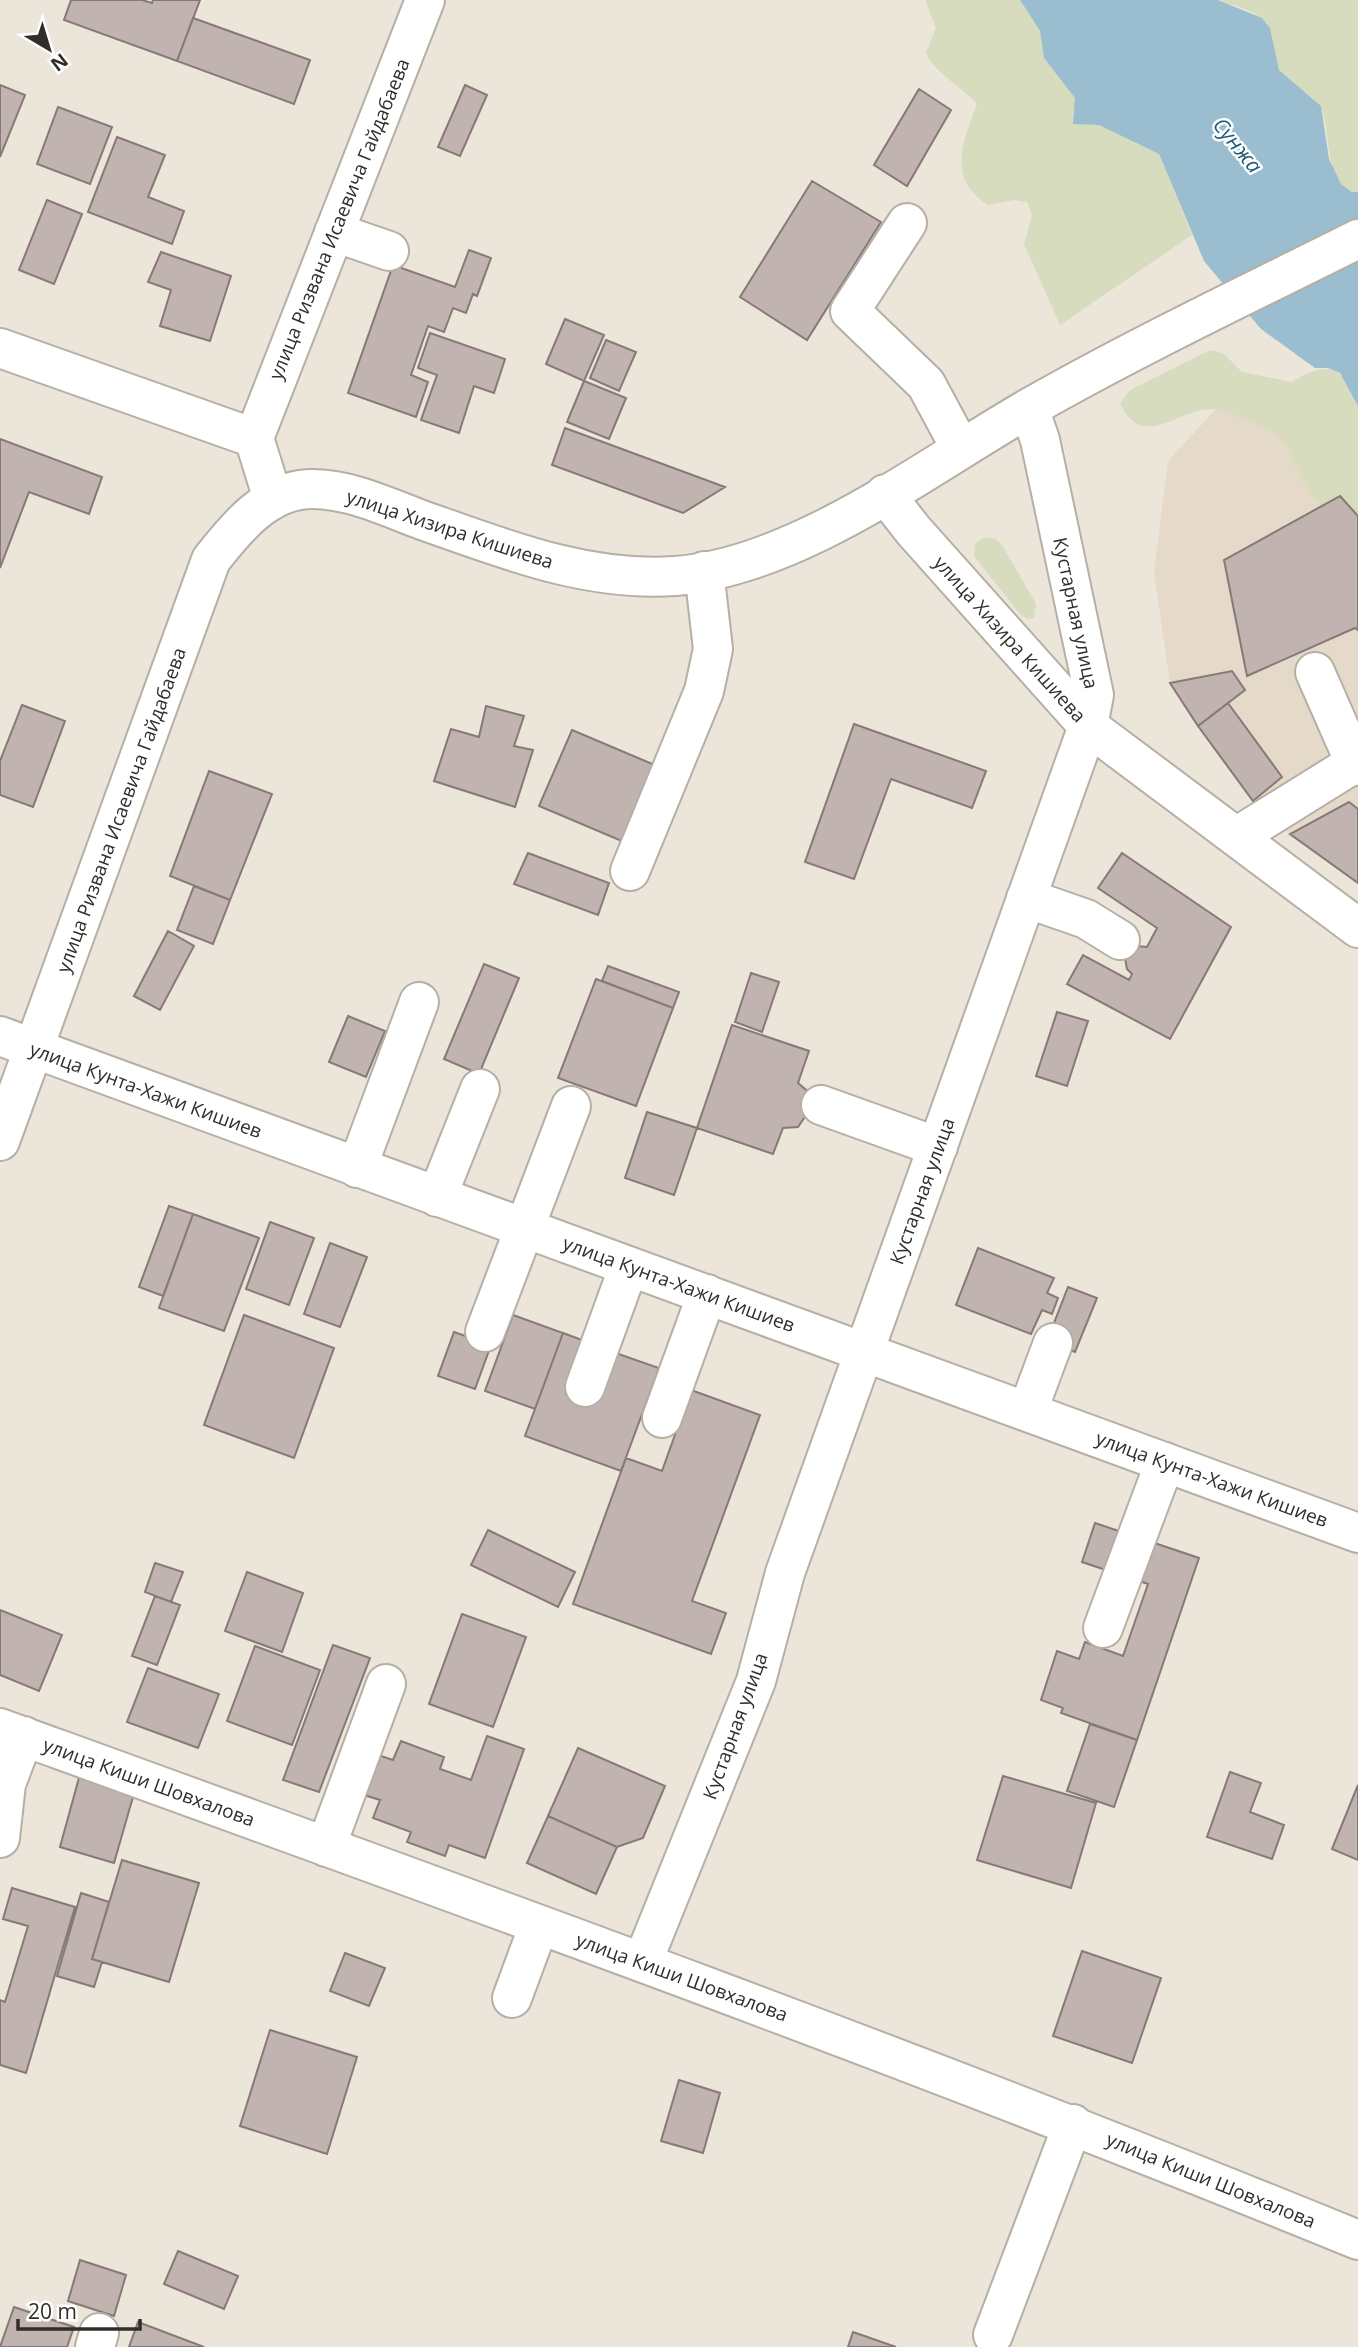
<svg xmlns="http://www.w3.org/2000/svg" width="1358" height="2347" font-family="'Open Sans',sans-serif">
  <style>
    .built { fill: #e5dac9 }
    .green { fill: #d7dcbe }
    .water { fill: #9abecf }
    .building { fill: #c1b3b0; stroke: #867976; stroke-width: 2 }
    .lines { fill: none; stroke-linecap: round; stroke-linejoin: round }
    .minor-casing { stroke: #b5afa4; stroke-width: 42 }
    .minor { stroke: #fff; stroke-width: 38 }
    .labels { text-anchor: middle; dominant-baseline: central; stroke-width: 5; stroke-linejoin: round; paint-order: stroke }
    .street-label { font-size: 19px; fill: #312e2a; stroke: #fff }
    .water-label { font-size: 21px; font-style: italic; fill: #1d5d77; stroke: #fff }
  </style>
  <rect width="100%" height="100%" fill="#ece5da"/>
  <!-- built -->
  <path class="built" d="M1229,395L1358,493V883L1290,834L1253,801L1170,683L1154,572L1168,461Z"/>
  <!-- green -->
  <path class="green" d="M925,0H1020L1040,31L1044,58L1099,124L1159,154L1192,235L1060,325L1024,244L1032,215L1027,202L1014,200L988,205C946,179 963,141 977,104C962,86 936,75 926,53L936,28Z
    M1218,0H1358V192C1321,192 1333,123 1319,105C1309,91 1287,84 1279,69C1271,54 1277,31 1262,19C1252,9 1231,5 1218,0Z
    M1210,350L1223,353L1242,372L1292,382C1328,360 1343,365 1358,406V550C1342,529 1322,509 1307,487C1296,471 1290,444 1274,432C1268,428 1228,412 1219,410C1185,401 1144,456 1120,403L1130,390Z
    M985,537L996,539L1002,545L1036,604L1034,618L1027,619L1020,614L974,556L975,544Z"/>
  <!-- water -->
  <path class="water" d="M1020,0H1218L1262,18L1270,28L1279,70L1321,106L1329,159L1341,184L1352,192H1358V406L1340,373L1328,368H1315L1261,329L1204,261L1159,154L1099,125L1073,124L1075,98L1044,58L1040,31Z"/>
  <!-- building -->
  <path class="building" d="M71,0H142L152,3L153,0H200L177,61L64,20Z
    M193,18L310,60L294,104L177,61Z
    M0,85L25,95L0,157Z
    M465,85L487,95L460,156L438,147Z
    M919,89L951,110L907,186L874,165Z
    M58,107L112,127L90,184L37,164Z
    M117,137L165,155L148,197L184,211L172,244L88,212Z
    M812,181L881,222L807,340L740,297Z
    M47,200L82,214L54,284L19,270Z
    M469,250L491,258L477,296L473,294L466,313L453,308L444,332L428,326L411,375L428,382L416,417L348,393L393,265L455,287Z
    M161,252L231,276L210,341L160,326L171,290L148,282Z
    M565,319L604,335L584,381L546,364Z
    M430,333L505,359L494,393L474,386L459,433L421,420L437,375L418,368Z
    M606,340L636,352L619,391L590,378Z
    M584,381L626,398L609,439L567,422Z
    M565,428L725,487L683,513L552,465Z
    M0,439L102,477L89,514L29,492L0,568Z
    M1340,496L1358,516V630L1355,628L1247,676L1224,560Z
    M1232,671L1245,690L1198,726L1170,683Z
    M1228,703L1282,777L1253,801L1198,726Z
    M22,705L65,721L33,807L0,795V761Z
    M486,706L524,716L514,746L533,750L515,807L434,781L451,729L479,737Z
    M854,724L986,771L972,808L891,779L854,879L805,862Z
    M572,730L657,766L624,842L539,806Z
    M209,771L272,794L230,900L170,876Z
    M1349,802L1358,809V883L1290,834Z
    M528,853L609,883L598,915L514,884Z
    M1122,853L1231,927L1170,1039L1067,984L1083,955L1129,980L1132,974L1127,969L1125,958L1137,946L1147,947L1157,928L1098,888Z
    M194,886L230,900L213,944L177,930Z
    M168,931L194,946L160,1010L134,996Z
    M484,964L519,978L479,1074L444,1059Z
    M608,966L679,992L673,1008L602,981Z
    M751,973L779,982L762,1032L735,1022Z
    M596,979L673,1008L636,1106L558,1078Z
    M1057,1012L1088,1021L1067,1086L1036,1076Z
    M348,1016L385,1031L366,1077L329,1062Z
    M732,1025L809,1051L798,1083L811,1094L809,1111L798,1127L783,1128L773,1154L697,1128Z
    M647,1112L697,1128L674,1195L625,1178Z
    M169,1206L193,1214L163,1296L139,1287Z
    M193,1214L259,1238L224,1331L159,1308Z
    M270,1222L314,1238L289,1305L246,1289Z
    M330,1243L367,1257L340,1327L304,1314Z
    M978,1248L1054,1278L1047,1293L1058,1298L1052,1314L1042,1310L1031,1334L956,1305Z
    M1068,1287L1097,1298L1075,1352L1047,1341Z
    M244,1315L334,1348L294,1458L204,1425Z
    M513,1315L563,1333L535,1409L485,1391Z
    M454,1332L491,1345L475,1389L438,1376Z
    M563,1333L585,1341L566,1394L591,1404L610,1351L659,1368L621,1471L525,1436Z
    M691,1390L760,1415L692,1601L726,1613L711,1654L573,1604L626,1458L662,1471Z
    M1095,1523L1199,1558L1137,1740L1061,1713L1063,1708L1041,1700L1057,1651L1079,1659L1085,1642L1123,1656L1148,1584L1082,1562Z
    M488,1530L575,1572L558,1607L471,1565Z
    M155,1563L183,1572L171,1602L145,1592Z
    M247,1572L303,1593L282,1652L225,1631Z
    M155,1596L180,1605L157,1665L132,1656Z
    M0,1610L62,1635L39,1691L0,1675Z
    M462,1614L526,1637L493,1727L429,1704Z
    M333,1645L370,1658L319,1792L283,1780Z
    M255,1646L320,1670L292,1745L227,1721Z
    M148,1668L219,1694L198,1748L127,1722Z
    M1090,1724L1137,1740L1114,1807L1067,1791Z
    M487,1736L524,1749L485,1858L449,1845L445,1856L407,1842L411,1832L373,1818L380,1800L364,1795L378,1755L393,1760L401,1741L444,1757L440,1769L471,1780Z
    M578,1748L665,1786L643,1838L617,1847L548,1816Z
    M1230,1772L1261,1783L1250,1812L1284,1825L1272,1859L1207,1837Z
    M80,1774L135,1790L114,1863L60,1847Z
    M1003,1776L1096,1803L1071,1888L977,1860Z
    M1358,1785V1860L1332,1849Z
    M548,1816L617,1847L596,1894L527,1863Z
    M122,1860L199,1883L169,1982L92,1959Z
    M12,1888L75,1907L26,2073L0,2065V2000L5,2002L28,1926L3,1919Z
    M81,1893L109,1902L92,1959L102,1962L94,1987L57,1976Z
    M1082,1951L1161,1978L1132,2063L1053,2036Z
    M345,1953L385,1968L369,2006L330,1991Z
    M270,2030L357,2057L327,2154L240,2126Z
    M679,2080L720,2093L703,2153L661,2141Z
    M178,2251L238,2276L224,2309L164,2284Z
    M80,2260L126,2275L114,2316L68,2301Z
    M14,2307L74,2327L67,2347H0Z
    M138,2322L204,2347H129Z
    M853,2332L896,2347H848Z"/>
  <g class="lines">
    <defs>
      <path id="minor" d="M907,223L850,311L926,384L961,449
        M334,232L389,251
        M0,348L254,438L273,499
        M254,438L425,0
        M885,494L913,530L1088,726L1358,928
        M1315,672L1355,763
        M1236,837L1355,763L1358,766
        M630,871L704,691L713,649L704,571
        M1026,898L1086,919L1120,940
        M0,1036L1358,1533
        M821,1105L938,1147
        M0,1141L211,560C236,528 267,489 312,489C350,489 387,507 422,520C504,549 586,582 675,576C796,567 925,468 1029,408C1136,347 1248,294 1358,239
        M357,1168L419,1002
        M437,1197L480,1089
        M485,1332L571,1106
        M585,1387L629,1266
        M1028,1410L1053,1343
        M662,1418L707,1294
        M1103,1628L1165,1462
        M0,1728C455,1893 910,2057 1358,2240
        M0,1838L6,1784L24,1736
        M326,1847L386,1684
        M643,1961L756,1681L785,1573L1088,726L1094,695L1040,440L1029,408
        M512,1998L539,1925
        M993,2335L1073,2124
        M95,2347L99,2333"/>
    </defs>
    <!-- minor casing -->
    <use href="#minor" class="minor-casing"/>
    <!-- minor -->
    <use href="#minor" class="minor"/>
  </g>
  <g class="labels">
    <!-- street labels -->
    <g class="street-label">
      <text transform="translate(339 219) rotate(-68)">улица Ризвана Исаевича Гайдабаева</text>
      <text transform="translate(450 529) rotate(18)">улица Хизира Кишиева</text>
      <text transform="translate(1076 613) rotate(78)">Кустарная улица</text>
      <text transform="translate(1010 639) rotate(48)">улица Хизира Кишиева</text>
      <text transform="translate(121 810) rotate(-70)">улица Ризвана Исаевича Гайдабаева</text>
      <text transform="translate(146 1090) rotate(20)">улица Кунта-Хажи Кишиев</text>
      <text transform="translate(922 1191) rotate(-70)">Кустарная улица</text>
      <text transform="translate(679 1284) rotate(20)">улица Кунта-Хажи Кишиев</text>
      <text transform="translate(1212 1479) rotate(20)">улица Кунта-Хажи Кишиев</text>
      <text transform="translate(735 1726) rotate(-70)">Кустарная улица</text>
      <text transform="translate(149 1782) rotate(20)">улица Киши Шовхалова</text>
      <text transform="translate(682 1977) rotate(20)">улица Киши Шовхалова</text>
      <text transform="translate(1211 2180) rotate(22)">улица Киши Шовхалова</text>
    </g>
    <!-- water labels -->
    <g class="water-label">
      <text transform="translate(1238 145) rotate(51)">Сунжа</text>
    </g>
  </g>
  <!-- north arrow -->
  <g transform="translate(49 49) rotate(142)" stroke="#ffffff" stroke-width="5" paint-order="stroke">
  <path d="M0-5L12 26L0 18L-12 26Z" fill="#312e2a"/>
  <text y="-10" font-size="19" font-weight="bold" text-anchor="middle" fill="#312e2a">N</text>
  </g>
  <!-- scale -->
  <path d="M18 2319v10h122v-10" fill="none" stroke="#312e2a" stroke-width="3.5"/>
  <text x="28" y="2319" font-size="21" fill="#312e2a" stroke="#ffffff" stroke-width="5" paint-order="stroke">20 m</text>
</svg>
